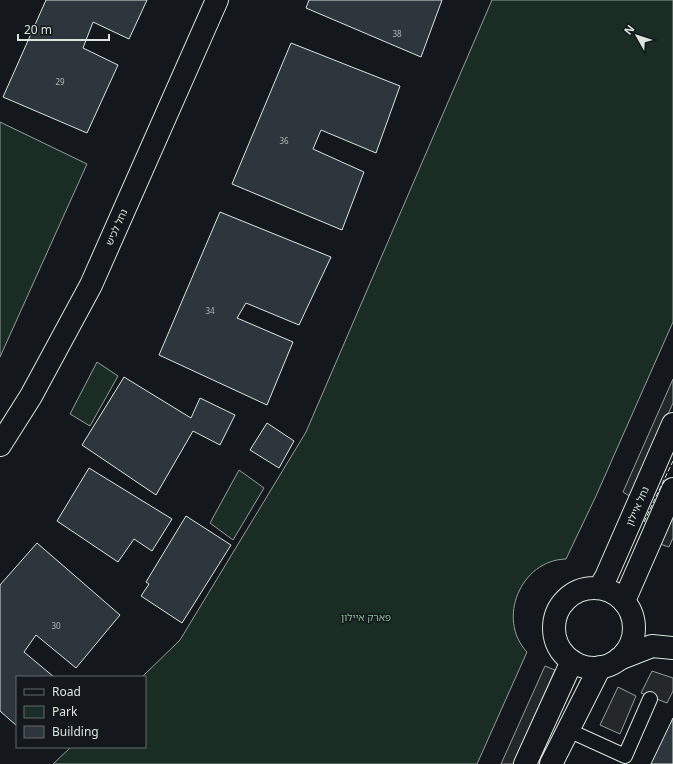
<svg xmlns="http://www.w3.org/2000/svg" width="673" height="764" font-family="'Noto Sans','Noto Sans Hebrew',sans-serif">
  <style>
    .green { fill: #1a2d24; stroke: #939e99 }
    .parking { fill: #24282b; stroke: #939e99 }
    .building { fill: #2c363c; stroke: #d8e6dc }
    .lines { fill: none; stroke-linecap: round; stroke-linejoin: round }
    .lane-casing { stroke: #d8e6dc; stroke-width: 16 }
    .street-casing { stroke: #d8e6dc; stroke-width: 24 }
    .secondary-casing { stroke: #d8e6dc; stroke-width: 24 }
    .lane { stroke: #14181c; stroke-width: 14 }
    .street { stroke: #14181c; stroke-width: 22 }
    .secondary { stroke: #14181c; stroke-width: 22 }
    .fence { stroke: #d8e6dc; stroke-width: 1; stroke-dasharray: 5 2; stroke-linecap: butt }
    .labels { text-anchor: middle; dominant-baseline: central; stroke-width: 3; stroke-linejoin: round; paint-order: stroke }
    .number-label { font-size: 8px; fill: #adbab4 }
    .street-label { font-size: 10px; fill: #d8e6dc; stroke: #14181c }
    .park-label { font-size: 10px; fill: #8ac095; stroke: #14181c }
  </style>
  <rect width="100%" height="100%" fill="#14181c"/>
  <!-- green -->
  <path class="green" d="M492,0H673V322L596,496L566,559C521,560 496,619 527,652L477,764H53L71,747H145V677H142L180,640L306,432Z
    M0,122L87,164L0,357Z
    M97,362L118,376L90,426L70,414Z
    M239,470L264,488L233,540L210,523Z"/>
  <!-- parking -->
  <path class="parking" d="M673,379V403L631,497L623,492Z
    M673,514V538L669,547L660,544Z
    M545,666L555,670L513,764H501Z
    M652,671L673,678V691L667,703L641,693Z
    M618,687L636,696L620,734L600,725Z"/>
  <!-- building -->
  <path class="building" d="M46,0H147L129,39L93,22L83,48L118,65L87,133L3,97Z
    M309,0H442L421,57L306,8Z
    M291,43L400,86L376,153L321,130L313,149L364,172L342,230L232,184Z
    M220,212L331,257L299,325L246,303L237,318L293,342L267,405L159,355Z
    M124,377L191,418L200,398L235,415L220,445L193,431L156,495L82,445Z
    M267,423L294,441L279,468L250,450Z
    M89,468L172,519L152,551L134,539L118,562L57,521Z
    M186,516L231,545L182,623L141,596L149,584L146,582Z
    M37,543L120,615L76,668L36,635L24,652L54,677H17V726L0,711V585Z
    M673,718V764H651Z"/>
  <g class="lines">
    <defs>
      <path id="lane" d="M568,730L625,756L650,699"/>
      <path id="street" d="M0,445L31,396L91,285L217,0
        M619,659L652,646L673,648"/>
      <path id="secondary" d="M600,587L606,577L673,424
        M554 628a40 40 0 1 1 80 0a40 40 0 1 1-80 0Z
        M624,601L673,489
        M525,764L572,661
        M551,764L600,667"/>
    </defs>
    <!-- lane casing -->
    <use href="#lane" class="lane-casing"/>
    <!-- street casing -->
    <use href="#street" class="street-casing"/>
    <!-- secondary casing -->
    <use href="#secondary" class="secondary-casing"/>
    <!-- lane -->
    <use href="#lane" class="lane"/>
    <!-- street -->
    <use href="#street" class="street"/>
    <!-- secondary -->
    <use href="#secondary" class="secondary"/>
    <!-- fence -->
    <path class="fence" d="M644,522L673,461"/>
  </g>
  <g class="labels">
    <!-- number labels -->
    <g class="number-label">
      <text x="397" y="33">38</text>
      <text x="60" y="81">29</text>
      <text x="284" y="140">36</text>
      <text x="210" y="310">34</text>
      <text x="56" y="625">30</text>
    </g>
    <!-- street labels -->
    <g class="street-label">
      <text transform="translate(116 227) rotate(-66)">נחל לכיש</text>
      <text transform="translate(637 506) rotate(-66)">נחל איילון</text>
    </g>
    <!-- park labels -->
    <g class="park-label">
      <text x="366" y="617">פארק איילון</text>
    </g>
  </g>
  <!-- legend -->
  <rect x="16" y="676" width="130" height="72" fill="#14181c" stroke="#626a69"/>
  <rect x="24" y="689" width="20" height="6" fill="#14181c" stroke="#626a69"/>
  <text x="52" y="696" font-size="12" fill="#d8e6dc">Road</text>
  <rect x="24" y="706" width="20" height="12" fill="#1a2d24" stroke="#626a69"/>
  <text x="52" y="716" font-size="12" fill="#d8e6dc">Park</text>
  <rect x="24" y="726" width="20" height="12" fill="#2c363c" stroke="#626a69"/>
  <text x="52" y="736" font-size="12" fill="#d8e6dc">Building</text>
  <!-- north arrow -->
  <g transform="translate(637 36) rotate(309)" stroke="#14181c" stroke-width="3" paint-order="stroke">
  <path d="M0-3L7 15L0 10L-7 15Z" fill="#d8e6dc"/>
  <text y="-6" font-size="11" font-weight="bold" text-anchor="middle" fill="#d8e6dc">N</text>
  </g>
  <!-- scale -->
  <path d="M18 34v6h91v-6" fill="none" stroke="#d8e6dc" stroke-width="2"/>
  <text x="24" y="34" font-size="12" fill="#d8e6dc" stroke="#14181c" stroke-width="3" paint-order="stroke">20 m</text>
</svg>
